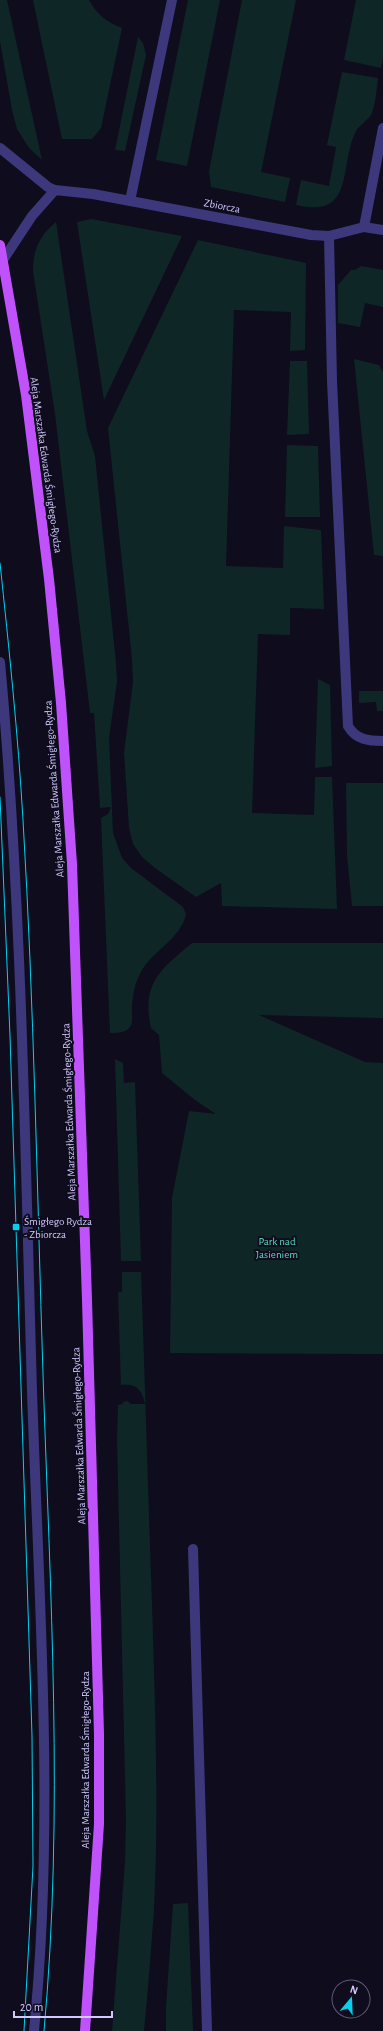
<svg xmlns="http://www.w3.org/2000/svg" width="383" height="2031" font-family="'Alegreya Sans',sans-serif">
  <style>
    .green { fill: #0f2626 }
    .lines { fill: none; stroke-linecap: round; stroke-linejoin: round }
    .lane { stroke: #3c387b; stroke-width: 10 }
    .street { stroke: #3c387b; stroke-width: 10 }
    .primary { stroke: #c052fb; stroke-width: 10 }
    .tram { stroke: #05d0ed; stroke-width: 1 }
    .poi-dot { fill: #05d0ed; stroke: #0f0c1d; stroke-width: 1.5 }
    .labels { text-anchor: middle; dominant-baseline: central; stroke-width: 4; stroke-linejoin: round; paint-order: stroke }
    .street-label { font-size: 11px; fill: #d0c9fe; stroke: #0f0c1d }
    .poi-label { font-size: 11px; fill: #d0c9fe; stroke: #0f0c1d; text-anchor: start }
    .park-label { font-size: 11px; fill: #57dbbd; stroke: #0f0c1d }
  </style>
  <rect width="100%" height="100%" fill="#0f0c1d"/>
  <!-- green -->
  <path class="green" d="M0,0H7L42,160L29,148L17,129L12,110L0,41Z
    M33,0H89C97,15 107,22 122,28L101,128L92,139H62Z
    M188,0H220L187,166L156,160Z
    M242,0H296L261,172L290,178L285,202L211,187L209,171Z
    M356,0H383V57L381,68L344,60Z
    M138,37L143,43L146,55L125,151L115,150Z
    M342,72L378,78C377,87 375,108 371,115C367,121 358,126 355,133C339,168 355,219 296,205L301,180L329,186L336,147L327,145Z
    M91,219L182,236L104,400L77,222Z
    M56,222L87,431L95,456L116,663L117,681L109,738L113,833L122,858L131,868L183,907L186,914C181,940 149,952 139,976C134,986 133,996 132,1006C131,1013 134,1021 130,1027C126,1033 116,1033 110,1033L101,818L108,814L111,807L100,808L94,713H90L55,414L33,271C33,250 39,236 56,222Z
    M198,240L306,263L305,350L290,351L291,312L234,310L226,566L283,568L284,526L321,530L324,609L290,608V635L258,634L252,813L314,815L315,777H332L337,909L222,906L221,883L196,897L155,868L142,857L133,844L129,828L124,753L133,682L132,659L108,428Z
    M361,266L383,270V307L365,303L360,327L338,323V285L351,270H355Z
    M354,359L379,365L383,372V556L374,555Z
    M290,361H307L309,434L287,435Z
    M287,445L318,446L320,517H285Z
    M318,679L330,685L332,766L315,768Z
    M359,691H383V711H377L376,702L359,703Z
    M346,783H383V906H352L347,856Z
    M192,943H383V1018L259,1015L365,1062L383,1063V1354L170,1353L172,1198L189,1111L216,1114L195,1100L162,1073L159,1035L151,1028C141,983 161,969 192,943Z
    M115,1059L123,1063L124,1083L135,1082L141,1261H121Z
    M122,1272H141C145,1383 148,1493 152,1604C155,1706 159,1807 154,1909C151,1950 148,1990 144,2031H112L125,1862L126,1820L117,1440L118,1405L123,1404V1402L127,1401L131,1404H145C142,1390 137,1383 121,1385L118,1292H122Z
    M188,1903L193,2031H166V2007L173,1904Z"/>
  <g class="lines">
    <!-- lane -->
    <path class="lane" d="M364,227L383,128
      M329,236L332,381L348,726C356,740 369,741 383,741
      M0,662C22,904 25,1148 32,1391C39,1604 55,1819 34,2031
      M193,1549L207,2031"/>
    <!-- street -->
    <path class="street" d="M0,148L48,187L55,190L93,194L311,235L329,236L364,227L383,230
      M130,201L172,0
      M3,260L32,216L55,190"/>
    <!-- primary -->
    <path class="primary" d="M0,245L26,395L49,579L61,703L72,864L87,1300L99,1734V1824L85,2031"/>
    <!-- tram -->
    <path class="tram" d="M0,563C9,648 18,734 23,820C34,1005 37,1189 43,1374C50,1593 64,1812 44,2031
      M0,797L10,1036L32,1736L33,1866L24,2031"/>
  </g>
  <!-- markers -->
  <rect class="poi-dot" x="12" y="1223" width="8" height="8" rx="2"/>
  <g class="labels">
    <!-- street labels -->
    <g class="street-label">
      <text transform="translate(222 206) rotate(11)">Zbiorcza</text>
      <text transform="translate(46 465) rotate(82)">Aleja Marszałka Edwarda Śmigłego-Rydza</text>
      <text transform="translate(54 789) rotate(-94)">Aleja Marszałka Edwarda Śmigłego-Rydza</text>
      <text transform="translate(69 1112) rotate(-92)">Aleja Marszałka Edwarda Śmigłego-Rydza</text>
      <text transform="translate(79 1436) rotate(-92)">Aleja Marszałka Edwarda Śmigłego-Rydza</text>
      <text transform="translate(85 1760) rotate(-90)">Aleja Marszałka Edwarda Śmigłego-Rydza</text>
    </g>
    <!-- poi labels -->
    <g class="poi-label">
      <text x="24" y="1221">Śmigłego Rydza<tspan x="24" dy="13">- Zbiorcza</tspan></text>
    </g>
    <!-- park labels -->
    <g class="park-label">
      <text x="277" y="1241">Park nad<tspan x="277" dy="13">Jasieniem</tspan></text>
    </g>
  </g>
  <!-- north arrow -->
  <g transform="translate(351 1999) rotate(19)"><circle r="19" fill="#0f0c1d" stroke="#5c5877"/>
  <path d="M0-3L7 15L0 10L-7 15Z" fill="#05d0ed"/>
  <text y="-6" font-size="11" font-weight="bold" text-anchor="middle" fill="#d0c9fe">N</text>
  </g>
  <!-- scale -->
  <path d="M14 2011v6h98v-6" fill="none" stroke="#d0c9fe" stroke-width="2"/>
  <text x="20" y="2011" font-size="12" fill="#d0c9fe" stroke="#0f0c1d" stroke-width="3" paint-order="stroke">20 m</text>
</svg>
